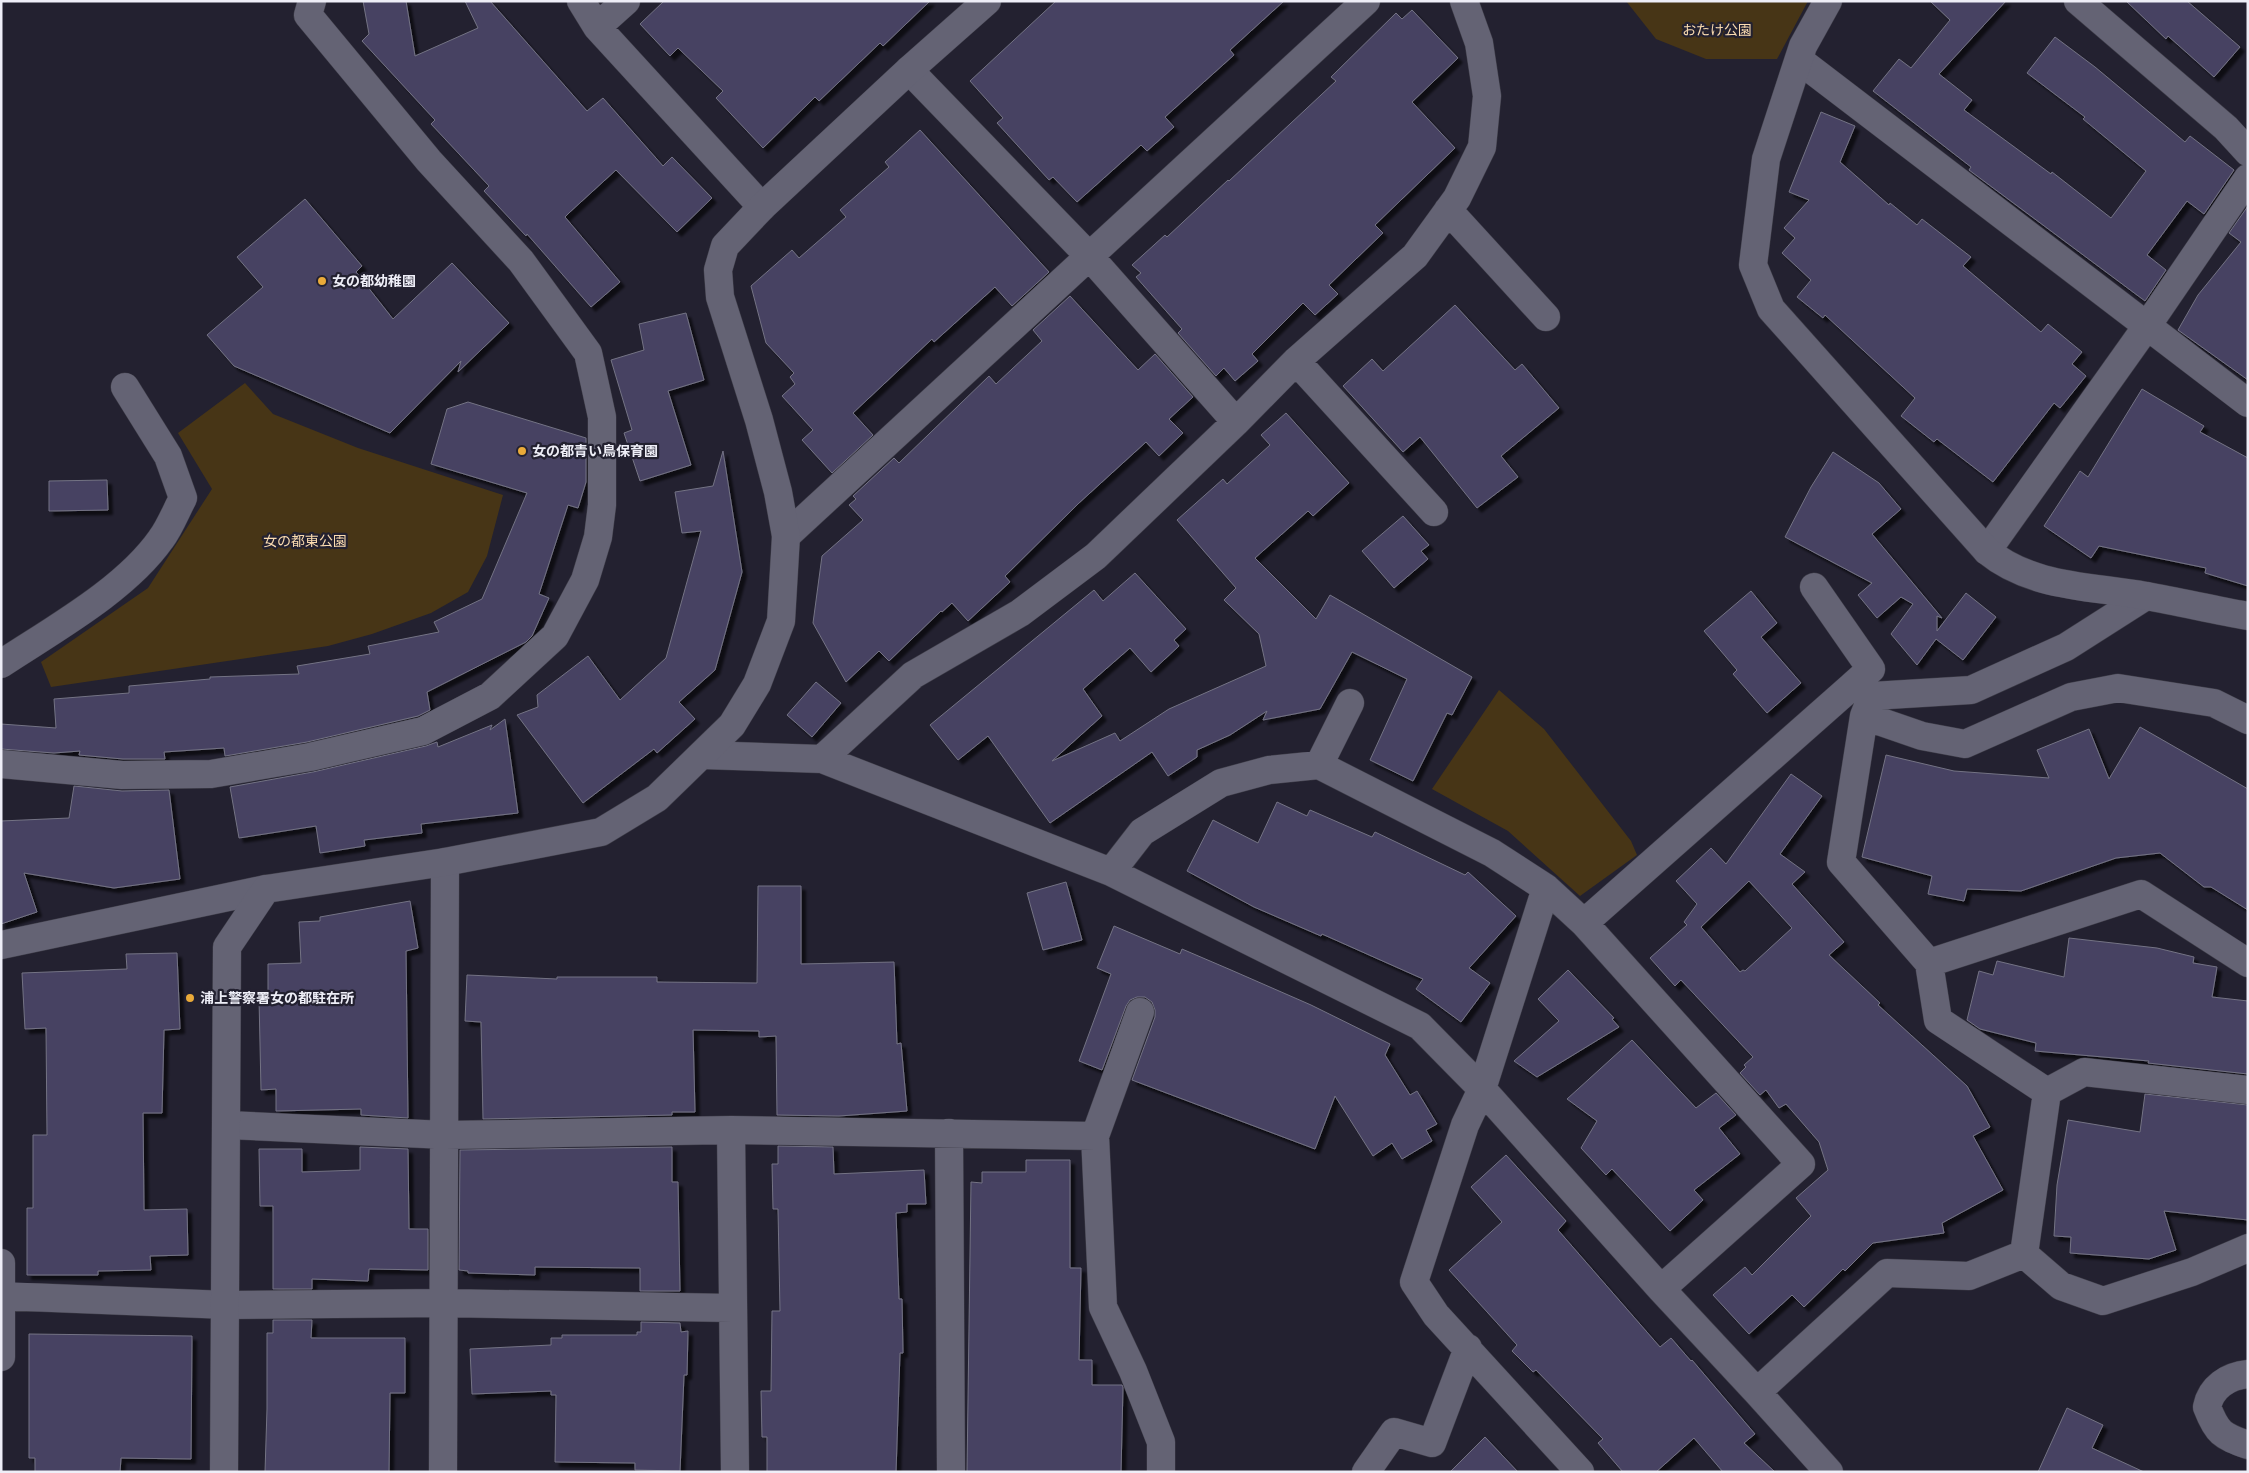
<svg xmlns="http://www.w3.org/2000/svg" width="2249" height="1473" font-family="'PT Sans','Noto Sans JP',sans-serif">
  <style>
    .green { fill: #473516 }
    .building { fill: #464262; stroke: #747384; fill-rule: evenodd; filter: url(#shadow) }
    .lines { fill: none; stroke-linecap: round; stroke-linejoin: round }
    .minor-casing { stroke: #3e3d48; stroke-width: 29 }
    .tertiary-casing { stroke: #3e3d48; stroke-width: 29 }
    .minor { stroke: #646374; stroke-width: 28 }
    .tertiary { stroke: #646374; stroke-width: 28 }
    .poi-dot { fill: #eaaa39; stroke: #232130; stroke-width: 2 }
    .labels { text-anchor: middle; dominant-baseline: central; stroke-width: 4.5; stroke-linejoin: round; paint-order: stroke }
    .park-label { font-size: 14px; fill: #fbdcb0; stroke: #232130 }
    .poi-label { font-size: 14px; font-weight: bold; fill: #eeeef7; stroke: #232130; text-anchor: start }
  </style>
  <defs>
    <filter id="shadow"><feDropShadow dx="4.5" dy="4.5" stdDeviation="1" flood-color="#0009"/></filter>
  </defs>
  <rect width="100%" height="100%" fill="#232130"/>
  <!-- green -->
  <path class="green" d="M1626,1H1808L1777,59H1706L1656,39Z
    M245,383L273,414L358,448L503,495L487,556L468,592L431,613L372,634L328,646L51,687L41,662L148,588L212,489L178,433Z
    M1499,690L1544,729L1631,841L1637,855L1580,896L1508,831L1432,789Z"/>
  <!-- building -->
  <path class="building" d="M363,1H406L415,56L478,28L465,1H490L587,111L603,98L663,166L672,157L712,198L677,232L616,170L570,212L565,217L620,282L591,307L527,234L526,236L484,191L489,186L431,124L435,120L362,41L369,34Z
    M664,1H930L883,46L880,43L819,101L815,97L763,148L716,98L723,91L678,48L670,56L640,24Z
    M1056,1H1284L1230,50L1234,55L1165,117L1174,127L1147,151L1141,145L1077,202L1053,177L1049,180L997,123L1003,118L970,81Z
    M1930,1H2006L1939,74L1972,100L1964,110L2051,174L2052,172L2111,218L2146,171L2083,119L2085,117L2027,73L2055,37L2095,67L2185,142L2190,136L2234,170L2204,214L2187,201L2147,255L2166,270L2145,301L1969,170L1971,167L1873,91L1899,59L1911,68L1950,20Z
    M2126,1H2187L2240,47L2214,77L2168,36L2166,39Z
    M1412,10L1458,58L1412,102L1455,148L1375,225L1383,233L1329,285L1338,294L1315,315L1303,303L1252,354L1258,361L1235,381L1224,368L1216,376L1178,333L1182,329L1136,277L1141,273L1132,265L1165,235L1167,237L1228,180L1229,181L1336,81L1331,77L1396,13L1402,19Z
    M1821,112L1855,126L1840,162L1889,205L1890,203L1917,225L1922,219L1971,257L1963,266L2041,332L2048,324L2082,352L2072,364L2086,376L2060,408L2054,403L1993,482L1937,439L1934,442L1901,416L1915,398L1825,315L1823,318L1797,297L1811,280L1782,253L1795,238L1784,228L1809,200L1789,192Z
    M920,130L1049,272L1012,306L995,287L934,342L932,339L853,413L873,435L832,473L802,440L813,430L782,396L795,384L790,377L794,373L766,343L751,286L792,250L799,258L846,217L840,210L889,167L885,162Z
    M305,199L362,266L356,272L393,319L452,263L509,323L458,372L461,361L390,433L234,366L207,335L263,287L237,257Z
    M2248,206V380L2178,330L2198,295L2241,242L2229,233Z
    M1070,296L1138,370L1155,354L1193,397L1169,419L1183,433L1159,456L1146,442L1079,503L1005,576L1010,582L968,621L952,603L942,612L941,611L889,661L879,651L846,682L813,623L822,556L863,520L849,505L856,499L853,496L894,458L899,463L989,376L996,384L1042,341L1033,330Z
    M1455,305L1515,370L1522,364L1559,408L1501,456L1518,477L1477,508L1420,437L1403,452L1343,386L1372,359L1383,371Z
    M686,313L704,380L668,391L691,465L640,481L624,433L632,430L611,360L644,350L639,324Z
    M2142,389L2204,426L2200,432L2248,458V586L2205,573L2206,568L2099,546L2091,558L2044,526L2080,471L2088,477Z
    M468,402L586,438V482L578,508L568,505L539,594L549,598L532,636L526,642L427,692L430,710L418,716L307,742L225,756L224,748L164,752L165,759H123L79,755L80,751L54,753L1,749V724L56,728L54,699L129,693V686L210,679V677L299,674L297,666L370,654L368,646L439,632L434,622L482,599L527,493L431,464L447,409Z
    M1286,413L1349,483L1313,516L1308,511L1255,558L1316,619L1330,595L1472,677L1452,715L1447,713L1413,781L1370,760L1407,679L1352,652L1320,709L1263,720L1267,711L1230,735L1197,750V757L1168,776L1152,752L1050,823L988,736L958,760L930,725L1094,590L1103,601L1135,573L1186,629L1174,640L1179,646L1151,672L1130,648L1083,689L1102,716L1052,761L1115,733L1120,741L1169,709L1266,666L1259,634L1224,600L1236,588L1177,520L1223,479L1227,484L1270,445L1261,435Z
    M723,451L742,572L715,670L679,702L695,719L657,753L654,749L583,803L517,715L538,707L537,695L588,656L620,700L666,658L701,531L682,533L675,492L713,486Z
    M1833,452L1879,483L1901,509L1872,534L1942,618L1937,616V631L1966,593L1996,617L1963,660L1936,639L1917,665L1891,634L1913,604L1901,597L1877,618L1858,595L1872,583L1785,537L1811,487Z
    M107,480L108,510L49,511V481Z
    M1403,516L1429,545L1421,551L1428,559L1394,588L1362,551Z
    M1751,591L1777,623L1761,637L1801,683L1767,713L1733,674L1737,670L1704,631Z
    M816,682L841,703L812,737L787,715Z
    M505,719L518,813L421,824L422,833L364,840L365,846L320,853L316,826L239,838L230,787L313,772L426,746L437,742L438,747L492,725L490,730Z
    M2140,727L2248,789V910L2211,887H2204L2160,853L2116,858L2021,891L1967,889L1964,901L1928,894L1932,876L1862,857L1886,755L1954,771L2049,778L2037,750L2089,729L2109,779Z
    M1791,774L1822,796L1780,854L1805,872L1792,884L1844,942L1829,955L1880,1003L1878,1005L1967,1086L1990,1127L1973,1136L2003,1190L1942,1223L1944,1233L1873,1243L1845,1271L1843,1269L1804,1307L1792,1295L1749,1334L1713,1295L1745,1267L1752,1275L1811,1216L1796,1198L1828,1170L1819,1142L1786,1104L1779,1108L1766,1090L1760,1095L1740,1073L1746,1067L1744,1065L1753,1057L1681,980L1675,986L1650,958L1687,925L1684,922L1697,904L1676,881L1711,848L1726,864ZM1749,881L1792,928L1745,971L1743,970L1740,972L1701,927Z
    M74,786L122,791L169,790L180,879L114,888L24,873L37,912L1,924V821L69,818Z
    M1277,802L1307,816L1310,810L1372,837L1375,832L1465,875L1468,872L1516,916L1469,968L1490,983L1461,1022L1416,989L1423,979L1322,934L1321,936L1254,907L1187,871L1213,820L1258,843Z
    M1066,882L1082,940L1043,950L1027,893Z
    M758,886H801V964L894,962L897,1044L901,1043L907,1111L839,1116L777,1115L776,1036L759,1037V1031L693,1030L695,1112H672V1115L483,1119L481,1022L465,1021L467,975L557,979V977H657V982L757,983Z
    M410,901L418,948L406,951L408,1118L361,1115V1109L276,1111V1089L261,1090L259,998H268V964L301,963L299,922L320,921V917Z
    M1114,926L1180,954L1182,949L1231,970L1311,1005L1390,1044L1385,1055L1410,1095L1417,1091L1437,1124L1426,1130L1432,1141L1402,1159L1392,1143L1373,1156L1335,1096L1315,1149L1132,1080L1155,1017V1010L1152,1002L1145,997H1137L1130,1000L1126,1006L1102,1070L1079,1061L1111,974L1097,968Z
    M2069,938L2157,948L2194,957L2193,963L2217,967L2212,997L2248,1001V1074L2148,1063L2149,1061L2035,1051L2036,1043L1980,1029L1967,1020L1979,971L1993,975L1997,961L2064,977Z
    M177,953L180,1029L164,1030L162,1113H143L144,1210L187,1209L188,1255L150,1256L151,1270L98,1271V1275H27V1208H33V1135H47L46,1028L25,1029L22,973L127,969L126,954Z
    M1568,970L1614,1018L1612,1019L1619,1027L1537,1077L1514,1061L1559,1021L1538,999Z
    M1632,1040L1696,1108L1716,1093L1736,1115L1719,1128L1740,1154L1694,1190L1703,1200L1670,1231L1612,1169L1606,1175L1581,1148L1597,1121L1567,1099Z
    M2145,1094L2248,1105V1220L2164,1211L2176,1250L2149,1259L2070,1253L2071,1237L2054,1236L2057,1185L2068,1120L2140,1132Z
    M778,1146L833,1147L834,1174L924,1170L926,1204H907V1212L896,1213L899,1299H902L903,1353H900L896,1472H767V1437H762L761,1391H771L772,1311H780L778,1209H773L772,1164H778Z
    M360,1147L408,1149L409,1229H428V1270L369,1269L368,1281L312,1279V1289H273V1206H260L259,1149H302V1172L360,1170Z
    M672,1147V1182H678L680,1291H640V1268L535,1267V1275L468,1273V1271L459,1270L460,1150Z
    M1506,1155L1566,1221L1558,1230L1660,1347L1671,1338L1691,1361L1692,1360L1755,1434L1744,1443L1775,1472H1723L1694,1438L1656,1472H1623L1598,1443L1603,1439L1536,1370L1533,1372L1512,1351L1517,1345L1449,1270L1502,1222L1471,1187Z
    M1026,1160H1070V1268H1081L1079,1360H1092V1385H1122L1123,1387L1121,1472H967L971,1182L982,1183V1172H1026Z
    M273,1320H312L311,1338H405V1393H390L389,1472H265L267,1409V1333H273Z
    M641,1322L680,1323L681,1332L688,1331L687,1375H684L680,1471L635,1470V1463L555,1462L556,1395H551V1391L472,1394L470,1349L551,1345V1338H562V1335H637V1332H641Z
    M29,1334L192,1336L191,1459L121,1458L120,1472H35V1458H29Z
    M2067,1408L2103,1425L2092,1448L2144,1472H2038Z
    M1485,1437L1518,1472H1450Z"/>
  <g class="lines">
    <defs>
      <path id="minor" d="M581,1L597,27L762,207
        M2078,1L2226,128L2248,152
        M597,27L626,1
        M1799,60L2248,403
        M909,70L1090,257L1236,422
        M1448,210L1546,317
        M1296,361L1434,512
        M786,536L1366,1
        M1987,551L2147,326L2248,178
        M1814,587L1871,669L1852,686L1872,696L1971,690L2066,647L2146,596
        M1,664C54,629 125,590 161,539C170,527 176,511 183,498L168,456L125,387
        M1872,696L1864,716L1922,736L1965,744L2071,697L2118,688L2214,703L2248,720
        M1864,716L1841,862L1929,963
        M702,755L822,759L1111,872L1420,1026L1482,1089L1661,1289L1757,1392L1829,1472
        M822,759L913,675L1020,613L1096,556L1236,422L1296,361L1415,256L1457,198L1482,147L1487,96L1479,43L1464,1
        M1,764L122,775L211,774L310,757L423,731L490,696L555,636L585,580L598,537L602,505V417L588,353L521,261L429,161L308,15L312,1
        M1319,765L1350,703
        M1111,872L1142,832L1221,783L1269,770L1319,765L1492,853L1546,888L1584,923L1801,1164L1661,1289
        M1546,888L1482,1089L1465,1125L1414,1282L1436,1315L1580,1472
        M1584,923L1852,686
        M1,945L266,889
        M1140,1012L1095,1136L1103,1307L1133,1371L1161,1442V1472
        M2047,1092L2084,1072L2248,1090
        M227,1125L446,1135L731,1130L1095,1136
        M731,1130L735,1472
        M949,1133L951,1472
        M2024,1254L2047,1092L1938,1020L1929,963L2141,894L2248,963
        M2024,1254L2061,1286L2103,1301L2192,1272L2248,1248
        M1,1263V1357
        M2,1296L227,1305L443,1303L732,1308
        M2248,1374C2228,1376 2211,1387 2207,1407C2217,1433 2222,1436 2248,1445
        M1757,1392L1887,1273L1969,1276L2024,1254
        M443,1472L445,862
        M1366,1472L1394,1432L1432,1443L1468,1348"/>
      <path id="tertiary" d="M1828,1L1803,46L1766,159L1753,265L1771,309L1987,551C2032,588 2092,586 2146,596C2180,602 2214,610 2248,616
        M224,1472L227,947L266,889L445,862L601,832L657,798L732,725L757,684L781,621L786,536L778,492L759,420L720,297L718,270L725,246L762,207L909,70L987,1"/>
    </defs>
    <!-- minor casing -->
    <use href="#minor" class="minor-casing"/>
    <!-- tertiary casing -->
    <use href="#tertiary" class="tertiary-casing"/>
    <!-- minor -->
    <use href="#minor" class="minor"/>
    <!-- tertiary -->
    <use href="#tertiary" class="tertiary"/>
  </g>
  <!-- markers -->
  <g class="poi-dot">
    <circle cx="322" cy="281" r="5"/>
    <circle cx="522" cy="451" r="5"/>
    <circle cx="190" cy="998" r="5"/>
  </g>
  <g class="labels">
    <!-- park labels -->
    <g class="park-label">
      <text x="1717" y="30">おたけ公園</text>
      <text x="305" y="541">女の都東公園</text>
    </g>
    <!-- poi labels -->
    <g class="poi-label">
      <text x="332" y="281">女の都幼稚園</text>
      <text x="532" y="451">女の都青い鳥保育園</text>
      <text x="200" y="998">浦上警察署女の都駐在所</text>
    </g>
  </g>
  <!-- border -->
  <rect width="2249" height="1473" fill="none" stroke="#eeeef7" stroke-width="5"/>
</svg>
